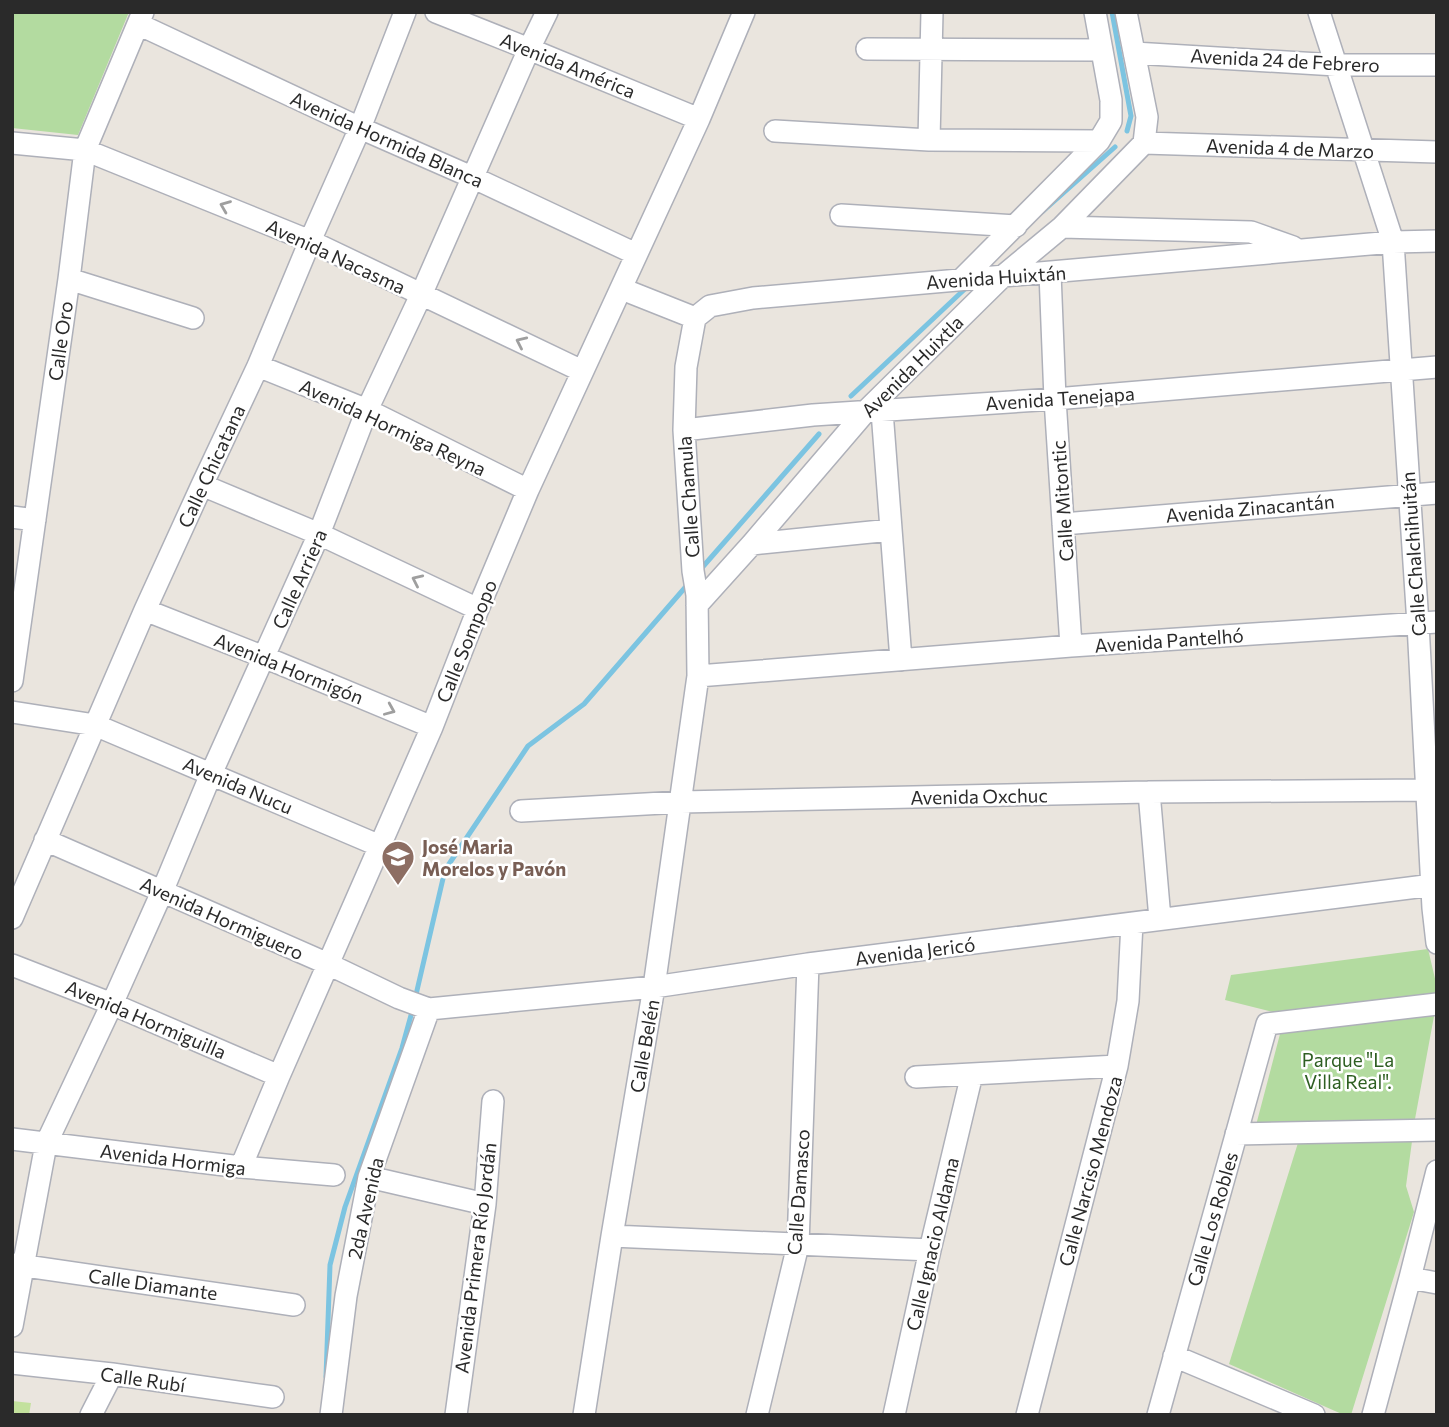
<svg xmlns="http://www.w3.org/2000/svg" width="1449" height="1427" font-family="Commissioner,sans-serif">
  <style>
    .green { fill: #b3dba0 }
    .pitch { fill: #c3e19d }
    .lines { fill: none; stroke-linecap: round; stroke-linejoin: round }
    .stream { stroke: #7cc4e1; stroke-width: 5 }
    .minor-casing { stroke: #aeb0b9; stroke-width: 24 }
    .minor { stroke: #fff; stroke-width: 21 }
    .oneway { stroke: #9f9f9f }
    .labels { text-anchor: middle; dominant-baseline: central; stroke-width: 5; stroke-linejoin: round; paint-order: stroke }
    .street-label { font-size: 19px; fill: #2a2a2a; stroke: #fff }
    .education-label { font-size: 19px; font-weight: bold; fill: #785e54; stroke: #fff; text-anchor: start }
    .park-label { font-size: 19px; fill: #2e5f22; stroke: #fff }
  </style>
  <rect width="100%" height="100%" fill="#eae5de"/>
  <!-- green -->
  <path class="green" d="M12,12H129L78,135L12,128Z
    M1428,949L1437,987V1000L1415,1119L1406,1186L1414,1212L1351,1415H1344L1229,1364L1302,1130L1255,1129L1285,1015L1225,1000L1231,975Z"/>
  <!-- pitch -->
  <path class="pitch" d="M12,1401L31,1403L29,1415H12Z"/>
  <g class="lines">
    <!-- stream -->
    <path class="stream" d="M1112,12L1131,116L1127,131
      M1042,212L1115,147
      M851,396L968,286
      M700,570L819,434
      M415,999L445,870L528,746L584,704L689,583
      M326,1377L330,1265L345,1207L402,1048L413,1008"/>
    <defs>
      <path id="minor" d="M436,12L529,49L699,119
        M1126,12L1147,117L1144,143
        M1319,12L1393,242L1418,624L1433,908L1437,943
        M138,24L360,128L474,178L636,254
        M867,49L1102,50
        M1134,53L1336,65H1437
        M775,131L929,140L1099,141
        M929,140L932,12
        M12,143L85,150L310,241L582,371
        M1144,143L1437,152
        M841,215L1016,226
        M1062,227L1251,232L1293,247
        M1050,273L1055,399L1071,646
        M963,278L1099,141L1111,121V100L1095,12
        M69,279L193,318
        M622,289L695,318
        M695,318L710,306L753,298L1393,242L1437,241
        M258,366L367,410L528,490
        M882,411L901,660
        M684,430L813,415L1055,399L1437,367
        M202,485L319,534L478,609
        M12,517L35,520
        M1063,524L1437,493
        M752,544L891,530
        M697,605L752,544L866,411L1003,276L1062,227L1144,143
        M145,610L264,657L432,727
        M698,676L1071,646L1437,622
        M12,681L69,279L85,150L143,12
        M12,712L95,725L380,846
        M1149,792L1160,919
        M521,811L681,802L1149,792L1428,790L1437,788
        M45,840L328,964L399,998L429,1009L654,987L808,964L1433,885
        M12,918L145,610L202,485L258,366L310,241L360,128L405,12
        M12,965L112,1004L279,1076
        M916,1077L1117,1066
        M1236,1134L1437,1130
        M12,1139L241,1167L334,1175
        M241,1167L279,1076L432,727L478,609L528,490L699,119L744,12
        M369,1177L485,1204
        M612,1236L930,1250
        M12,1264L294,1305
        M1410,1278L1437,1283
        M12,1326L46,1144L112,1004L162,892L211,774L319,534L367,410L421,295L529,49L547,12
        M1174,1356L1314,1415
        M12,1363L112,1374L273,1397
        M91,1415L112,1374
        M331,1415L346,1296L369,1177L429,1009
        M456,1415L485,1204L493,1101
        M584,1415L612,1236L654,987L698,676L697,595L693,571L684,430L686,367L695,318
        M757,1415L798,1245L808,964
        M894,1415L930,1250L972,1074
        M1027,1415L1117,1066L1128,1001L1132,923
        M1158,1415L1267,1024L1437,1004
        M1373,1415L1410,1278L1437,1171"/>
    </defs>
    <!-- minor casing -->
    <use href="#minor" class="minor-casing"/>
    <!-- minor -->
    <use href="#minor" class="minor"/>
  </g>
  <!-- one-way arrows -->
  <defs><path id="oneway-chevron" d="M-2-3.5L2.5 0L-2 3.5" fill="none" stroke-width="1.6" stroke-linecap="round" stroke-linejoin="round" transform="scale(1.75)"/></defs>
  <g class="oneway">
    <use href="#oneway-chevron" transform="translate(225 206) rotate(-158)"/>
    <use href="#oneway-chevron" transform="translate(521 342) rotate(-155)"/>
    <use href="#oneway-chevron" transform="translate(417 580) rotate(-155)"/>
    <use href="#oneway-chevron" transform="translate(390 710) rotate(23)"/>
  </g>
  <!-- icons -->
  <defs>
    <symbol id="school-pin" viewBox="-11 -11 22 30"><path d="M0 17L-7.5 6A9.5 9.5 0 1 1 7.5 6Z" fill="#8d6e63" stroke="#fff"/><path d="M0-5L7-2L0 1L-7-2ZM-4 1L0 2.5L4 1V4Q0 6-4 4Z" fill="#fff"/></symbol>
  </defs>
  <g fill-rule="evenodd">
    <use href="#school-pin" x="379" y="838" width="38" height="52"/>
  </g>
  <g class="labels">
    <!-- street labels -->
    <g class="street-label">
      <text transform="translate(1285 60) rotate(3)">Avenida 24 de Febrero</text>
      <text transform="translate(568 65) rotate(22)">Avenida América</text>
      <text transform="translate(387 139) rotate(24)">Avenida Hormida Blanca</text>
      <text transform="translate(1290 148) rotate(2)">Avenida 4 de Marzo</text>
      <text transform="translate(336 256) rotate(25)">Avenida Nacasma</text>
      <text transform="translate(996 277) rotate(-4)">Avenida Huixtán</text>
      <text transform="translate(60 341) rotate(-82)">Calle Oro</text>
      <text transform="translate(912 366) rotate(-45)">Avenida Huixtla</text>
      <text transform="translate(1060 398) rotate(-4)">Avenida Tenejapa</text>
      <text transform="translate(393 427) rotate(25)">Avenida Hormiga Reyna</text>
      <text transform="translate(211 466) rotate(-65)">Calle Chicatana</text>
      <text transform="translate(688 497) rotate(-94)">Calle Chamula</text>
      <text transform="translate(1062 501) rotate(-94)">Calle Mitontic</text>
      <text transform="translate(1250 508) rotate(-5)">Avenida Zinacantán</text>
      <text transform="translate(1413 554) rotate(-94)">Calle Chalchihuitán</text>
      <text transform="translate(299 579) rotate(-66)">Calle Arriera</text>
      <text transform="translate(1169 640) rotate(-4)">Avenida Pantelhó</text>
      <text transform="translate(466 641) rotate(-68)">Calle Sompopo</text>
      <text transform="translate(289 668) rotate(22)">Avenida Hormigón</text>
      <text transform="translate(238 785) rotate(23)">Avenida Nucu</text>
      <text transform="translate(979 796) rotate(-1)">Avenida Oxchuc</text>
      <text transform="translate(222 918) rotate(24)">Avenida Hormiguero</text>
      <text transform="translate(915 951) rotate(-7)">Avenida Jericó</text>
      <text transform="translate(146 1019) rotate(23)">Avenida Hormiguilla</text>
      <text transform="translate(644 1046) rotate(-80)">Calle Belén</text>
      <text transform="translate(173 1159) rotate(7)">Avenida Hormiga</text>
      <text transform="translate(1090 1171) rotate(-75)">Calle Narciso Mendoza</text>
      <text transform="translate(798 1192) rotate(-86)">Calle Damasco</text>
      <text transform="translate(365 1208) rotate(-77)">2da Avenida</text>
      <text transform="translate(1212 1219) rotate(-74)">Calle Los Robles</text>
      <text transform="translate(932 1244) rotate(-77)">Calle Ignacio Aldama</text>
      <text transform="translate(475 1258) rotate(-83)">Avenida Primera Río Jordán</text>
      <text transform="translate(153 1284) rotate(8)">Calle Diamante</text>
      <text transform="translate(143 1379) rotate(8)">Calle Rubí</text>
    </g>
    <!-- education labels -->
    <g class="education-label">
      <text x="422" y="846">José Maria<tspan x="422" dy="22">Morelos y Pavón</tspan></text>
    </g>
    <!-- park labels -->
    <g class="park-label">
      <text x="1348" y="1059">Parque "La<tspan x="1348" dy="22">Villa Real".</tspan></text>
    </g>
  </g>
  <!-- border -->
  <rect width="1449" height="1427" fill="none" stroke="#2a2a2a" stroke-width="28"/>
</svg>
